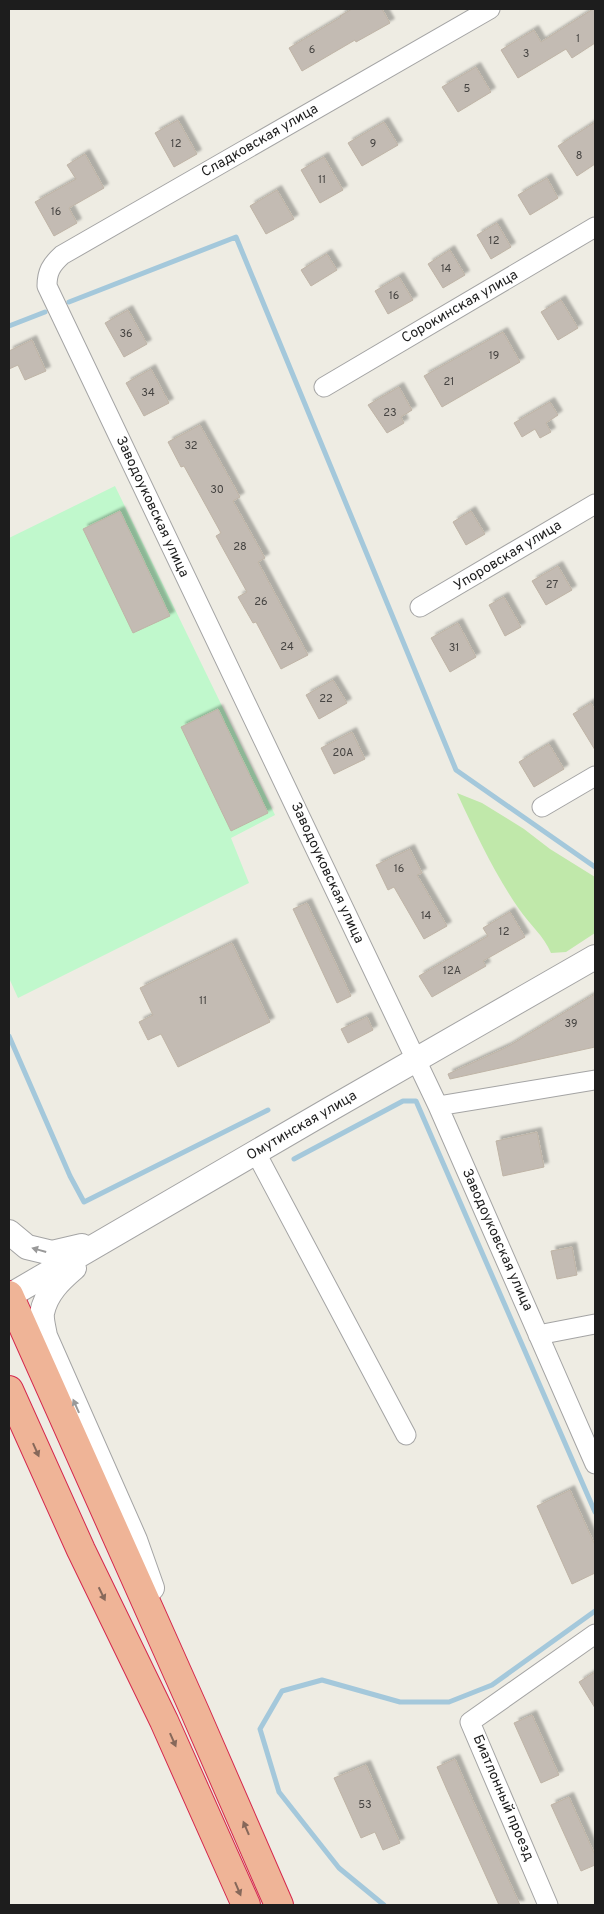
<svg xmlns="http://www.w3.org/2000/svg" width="604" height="1914" font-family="Overpass,sans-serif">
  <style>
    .grass { fill: #c0e8aa }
    .park { fill: #c0f8cc }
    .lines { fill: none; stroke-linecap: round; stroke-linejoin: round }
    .stream { stroke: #a4c8db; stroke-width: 5 }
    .building { fill: #c3bbb3; stroke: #bfb4a6; filter: url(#shadow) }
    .minor-casing { stroke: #a4a4a4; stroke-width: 21 }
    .tertiary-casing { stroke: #a4a4a4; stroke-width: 26 }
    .trunk-casing { stroke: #d5284d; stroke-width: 30 }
    .minor { stroke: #fff; stroke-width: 19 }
    .tertiary { stroke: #fff; stroke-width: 24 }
    .trunk { stroke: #efb497; stroke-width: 28 }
    .oneway { fill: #999 }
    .oneway2 { fill: #86685a }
    .labels { text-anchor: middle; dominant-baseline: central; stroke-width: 4.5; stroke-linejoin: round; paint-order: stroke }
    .number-label { font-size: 11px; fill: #464442 }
    .street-label { font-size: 14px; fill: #1d1d1d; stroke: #fff }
  </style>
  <defs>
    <filter id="shadow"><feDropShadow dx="4.5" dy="-4.5" stdDeviation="1" flood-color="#0004"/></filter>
  </defs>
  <rect width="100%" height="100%" fill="#eeece3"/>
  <!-- grass -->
  <path class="grass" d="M457,793L482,803L524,829L550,849L595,877V933L566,952L551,953C544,936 530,925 519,909C494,873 475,832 457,793Z"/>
  <!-- park -->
  <path class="park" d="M115,486L275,815L231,838L249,883L18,998L9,978V538Z"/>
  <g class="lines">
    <!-- stream -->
    <path class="stream" d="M69,302L236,237L456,770L595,867
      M9,326L45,312
      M9,1036L70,1176L84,1202L268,1110
      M294,1159L403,1101H416L595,1512
      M384,1905L339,1868L279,1792L260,1729L282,1691L322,1680L400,1702H449L492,1685L595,1611"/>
  </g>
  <!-- building -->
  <path class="building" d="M352,9H382L390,23L356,42L355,40L302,71L289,48L341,17L340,16Z
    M593,9H595V43L572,58L566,49L518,78L501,50L534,30L541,42Z
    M476,67L491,92L458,112L442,87Z
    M178,120L197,154L174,167L155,133Z
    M384,122L398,145L362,166L348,143Z
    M595,122V164L577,176L558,146Z
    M85,154L104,188L69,208L77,223L54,236L35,202L76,179L67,165Z
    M324,157L343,190L320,203L301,170Z
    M547,178L558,198L530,215L518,195Z
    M277,190L294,219L266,234L250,206Z
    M497,223L511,247L491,259L477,235Z
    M450,250L465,275L443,288L428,264Z
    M327,254L337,270L311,286L301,270Z
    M399,277L413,300L388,314L375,291Z
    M561,300L578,328L558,340L541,312Z
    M128,310L147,344L124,357L105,323Z
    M503,332L520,362L442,407L424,376Z
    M32,340L46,371L25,380L18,365L9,369V351Z
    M151,369L169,403L144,416L126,383Z
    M399,387L412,410L401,417L404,423L387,433L368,405Z
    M550,402L558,415L546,423L551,432L540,438L535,429L522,437L514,423Z
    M200,425L240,497L233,501L265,558L258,562L308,655L281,669L256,622L253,623L238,597L247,592L216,536L221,533L184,466L181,467L168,442Z
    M120,511L170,616L133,633L83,529Z
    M471,511L485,534L466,545L453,522Z
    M558,566L572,590L546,605L532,581Z
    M504,597L521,627L505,636L489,605Z
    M458,623L476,657L450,672L431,638Z
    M333,680L347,703L319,719L306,695Z
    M591,703L595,711V750L573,714Z
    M218,709L268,813L231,831L181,727Z
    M352,732L365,759L334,774L321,748Z
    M549,744L564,769L534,787L519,762Z
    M410,849L422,873L417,875L447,926L424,939L394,887L388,890L376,865Z
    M307,903L351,996L337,1003L293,909Z
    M510,912L525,937L483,961L486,966L432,997L419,976L488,936L483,928Z
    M232,943L270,1022L178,1067L161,1034L148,1040L139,1022L153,1015L140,988Z
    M595,994V1047L450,1079L448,1074L507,1047Z
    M367,1017L373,1030L348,1043L341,1029Z
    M537,1132L544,1167L503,1176L496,1141Z
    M572,1247L577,1275L557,1279L551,1251Z
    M570,1490L595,1545V1573L572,1584L537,1506Z
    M595,1672V1708L579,1682Z
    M532,1715L559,1775L541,1783L514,1723Z
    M455,1759L474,1803L520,1905H499L447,1790L437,1767Z
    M366,1765L400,1843L383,1850L375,1832L361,1838L334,1778Z
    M569,1797L595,1855V1865L581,1871L551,1805Z"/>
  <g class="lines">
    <defs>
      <path id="minor" d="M490,9L62,255C51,265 47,272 47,286L438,1106L595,1464
        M324,387L595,227
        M420,607L595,504
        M542,807L595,776
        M438,1106L595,1080
        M256,1153L406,1435
        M538,1335L595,1324
        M548,1905L470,1722L595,1634"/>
      <path id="tertiary" d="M9,1232L27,1247L52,1253L82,1246
        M74,1268C60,1280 46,1293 42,1313C41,1320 44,1329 45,1336L135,1540L152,1588
        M9,1296L332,1108L595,957"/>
      <path id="trunk" d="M9,1295L195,1712L279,1905
        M9,1390L81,1550L164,1721L246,1905"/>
    </defs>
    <!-- minor casing -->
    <use href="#minor" class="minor-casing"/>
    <!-- tertiary casing -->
    <use href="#tertiary" class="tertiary-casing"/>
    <!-- trunk casing -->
    <use href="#trunk" class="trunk-casing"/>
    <!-- minor -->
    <use href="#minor" class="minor"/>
    <!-- tertiary -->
    <use href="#tertiary" class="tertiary"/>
    <!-- trunk -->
    <use href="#trunk" class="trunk"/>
  </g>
  <!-- one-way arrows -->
  <defs><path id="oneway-solid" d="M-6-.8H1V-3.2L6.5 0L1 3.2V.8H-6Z" transform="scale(1.25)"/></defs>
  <g class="oneway">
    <use href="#oneway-solid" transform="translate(39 1250) rotate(-164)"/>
    <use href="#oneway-solid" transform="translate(76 1406) rotate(-114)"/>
  </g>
  <g class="oneway2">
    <use href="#oneway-solid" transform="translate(36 1450) rotate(66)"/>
    <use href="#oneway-solid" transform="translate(102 1594) rotate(64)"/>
    <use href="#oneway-solid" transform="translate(173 1740) rotate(66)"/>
    <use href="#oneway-solid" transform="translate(246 1828) rotate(-113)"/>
    <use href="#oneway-solid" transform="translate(238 1889) rotate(67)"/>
  </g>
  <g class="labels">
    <!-- number labels -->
    <g class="number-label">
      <text x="578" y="39">1</text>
      <text x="312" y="50">6</text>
      <text x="526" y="54">3</text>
      <text x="467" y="89">5</text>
      <text x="176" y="144">12</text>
      <text x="373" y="144">9</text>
      <text x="579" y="156">8</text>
      <text x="322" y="180">11</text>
      <text x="56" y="212">16</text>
      <text x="494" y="241">12</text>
      <text x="446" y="269">14</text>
      <text x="394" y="296">16</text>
      <text x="126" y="334">36</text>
      <text x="494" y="356">19</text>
      <text x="449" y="382">21</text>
      <text x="148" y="393">34</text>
      <text x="390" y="413">23</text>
      <text x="191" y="446">32</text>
      <text x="217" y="490">30</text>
      <text x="240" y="547">28</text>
      <text x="552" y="585">27</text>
      <text x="261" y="602">26</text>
      <text x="287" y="647">24</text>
      <text x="454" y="648">31</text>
      <text x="326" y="699">22</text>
      <text x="343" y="753">20А</text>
      <text x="399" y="869">16</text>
      <text x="426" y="916">14</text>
      <text x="504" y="932">12</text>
      <text x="452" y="971">12А</text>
      <text x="203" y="1001">11</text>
      <text x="571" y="1024">39</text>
      <text x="365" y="1805">53</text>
    </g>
    <!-- street labels -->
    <g class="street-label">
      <text transform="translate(260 141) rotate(-30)">Сладковская улица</text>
      <text transform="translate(460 307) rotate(-30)">Сорокинская улица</text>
      <text transform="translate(152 507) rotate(65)">Заводоуковская улица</text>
      <text transform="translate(508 556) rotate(-31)">Упоровская улица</text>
      <text transform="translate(327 873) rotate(65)">Заводоуковская улица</text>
      <text transform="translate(302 1126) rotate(-30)">Омутинская улица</text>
      <text transform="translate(497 1240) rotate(66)">Заводоуковская улица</text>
      <text transform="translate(503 1798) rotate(67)">Биатлонный проезд</text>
    </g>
  </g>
  <!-- border -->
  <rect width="604" height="1914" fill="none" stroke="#1d1d1d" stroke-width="20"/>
</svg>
